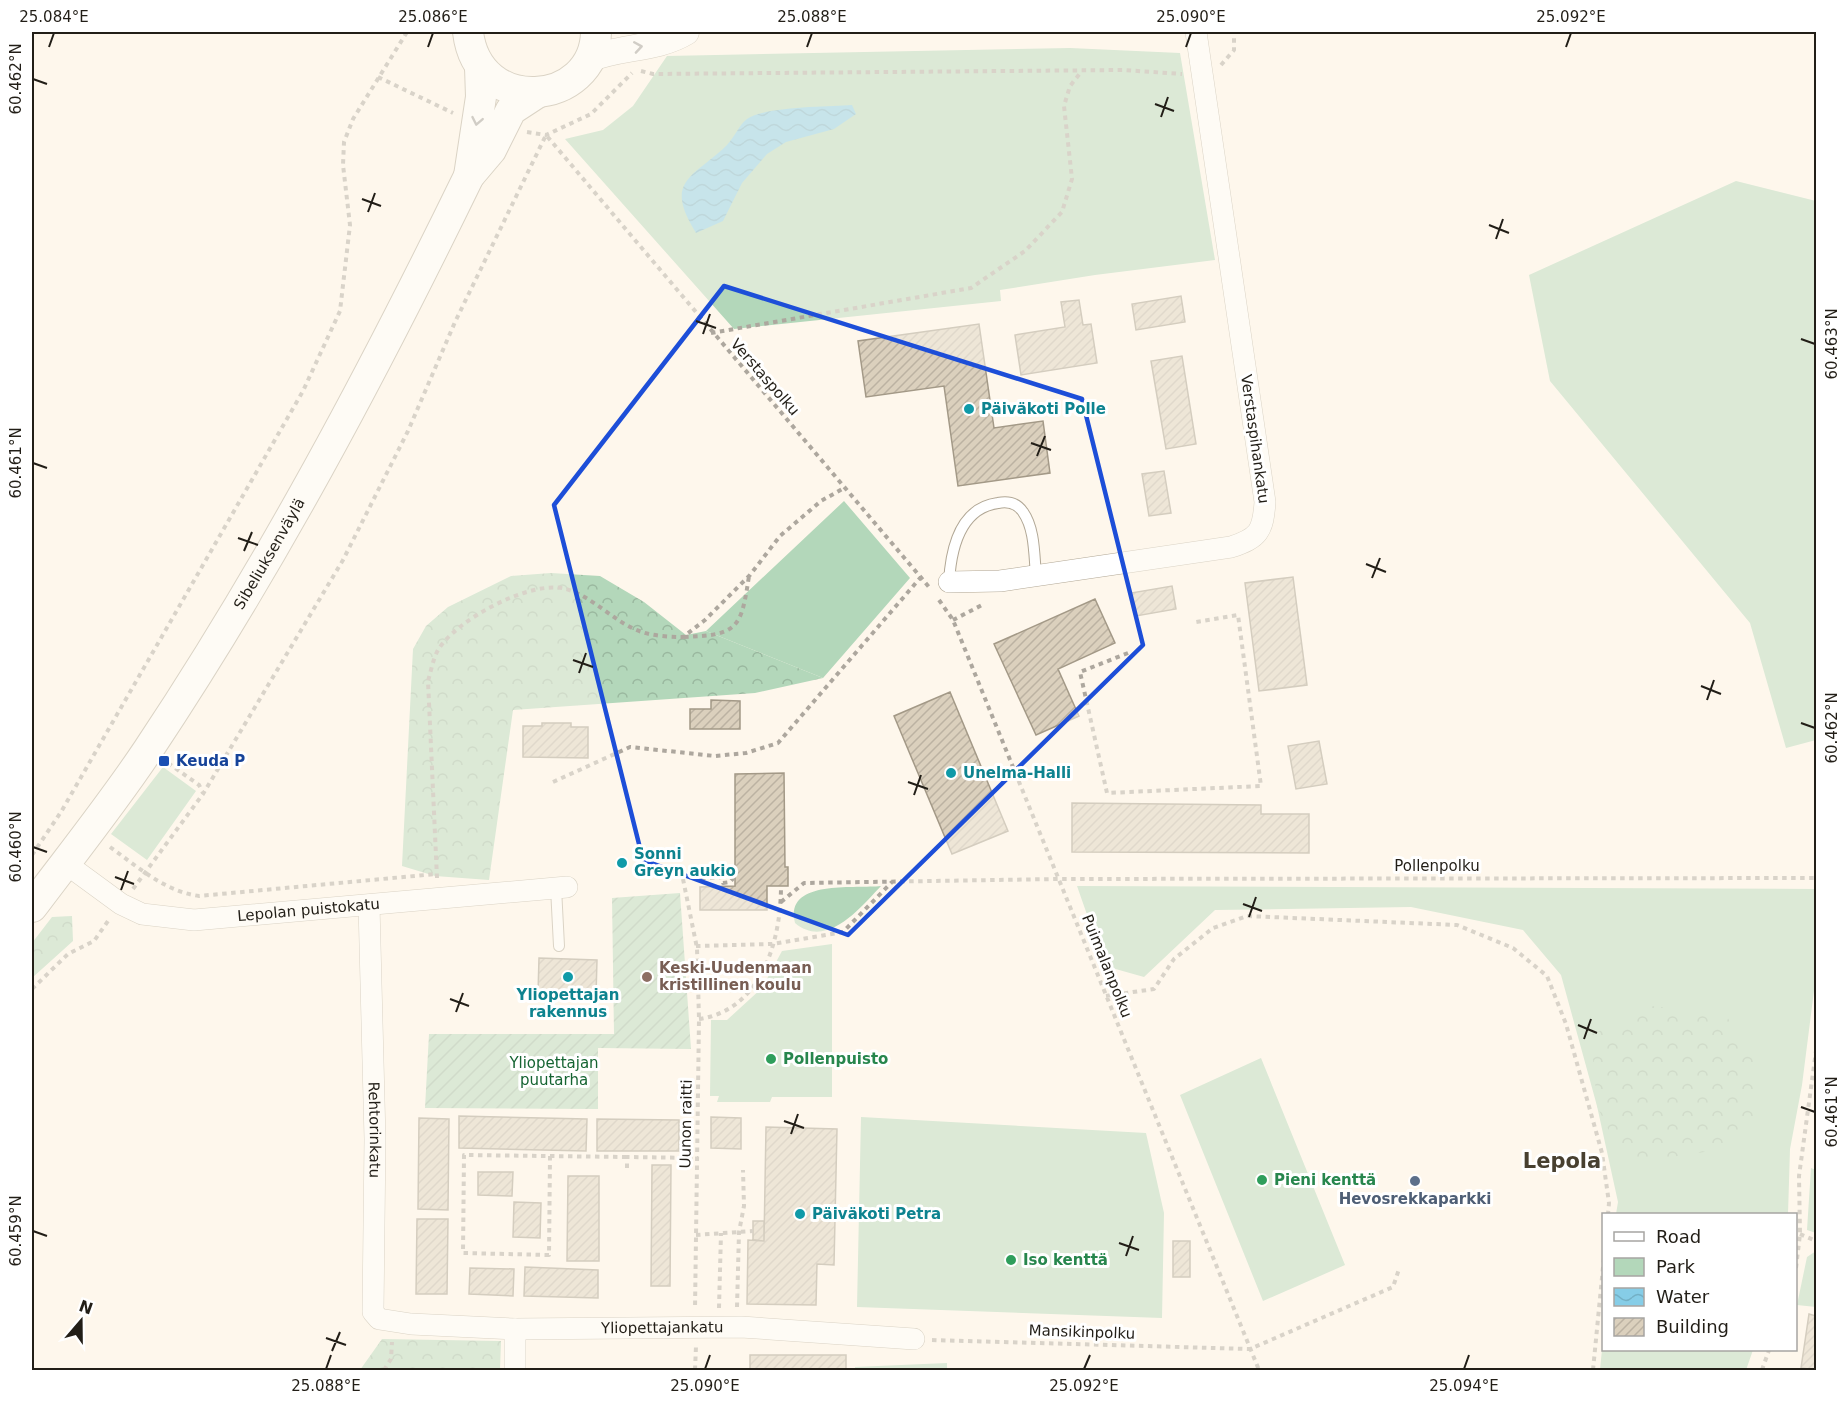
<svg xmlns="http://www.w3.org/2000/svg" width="1848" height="1402" font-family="'DejaVu Sans',sans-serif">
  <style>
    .green { fill: #b3d7ba }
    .forest { fill: url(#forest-crowns) }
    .garden { fill: url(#garden-furrows) }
    .water { fill: url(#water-waves) }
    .building { fill: url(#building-hatch); stroke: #a39987; stroke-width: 1.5 }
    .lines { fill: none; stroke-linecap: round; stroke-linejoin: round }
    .service-casing { stroke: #b1a795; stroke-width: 12 }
    .minor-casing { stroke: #b1a795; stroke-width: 22 }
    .tertiary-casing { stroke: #b1a795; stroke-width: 27 }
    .secondary-casing { stroke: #b1a795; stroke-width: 32 }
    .path { stroke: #ada79e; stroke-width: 4; stroke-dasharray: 4.5 4.5; stroke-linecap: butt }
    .service { stroke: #fff; stroke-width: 10 }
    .minor { stroke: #fff; stroke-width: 21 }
    .tertiary { stroke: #fff; stroke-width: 26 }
    .secondary { stroke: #fff; stroke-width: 30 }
    .oneway { stroke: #9c9a97 }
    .marked { fill: none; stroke: #1d4ed8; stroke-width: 4.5; stroke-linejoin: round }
    .ticks { fill: none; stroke: #221e17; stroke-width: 2 }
    .culture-dot { fill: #0f9aa8; stroke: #fff; stroke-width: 2 }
    .transit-dot { fill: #1a4fb4; stroke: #fff; stroke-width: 2 }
    .education-dot { fill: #8d6e63; stroke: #fff; stroke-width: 2 }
    .leisure-dot { fill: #2e9e5b; stroke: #fff; stroke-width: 2 }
    .service-dot { fill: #5c6f8a; stroke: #fff; stroke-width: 2 }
    .labels { text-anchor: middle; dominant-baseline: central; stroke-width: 6; stroke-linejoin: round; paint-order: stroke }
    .street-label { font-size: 15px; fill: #221e17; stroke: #fff }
    .culture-label { font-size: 15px; font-weight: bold; fill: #0d838f; stroke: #fff; text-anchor: start }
    .transit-label { font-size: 15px; font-weight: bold; fill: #164399; stroke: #fff; text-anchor: start }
    .education-label { font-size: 15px; font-weight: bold; fill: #785e54; stroke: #fff; text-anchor: start }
    .leisure-label { font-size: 15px; font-weight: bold; fill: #27864d; stroke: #fff; text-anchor: start }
    .park-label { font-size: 15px; fill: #156432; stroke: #fff }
    .service-label { font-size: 15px; font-weight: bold; fill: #4e5e75; stroke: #fff }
    .district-label { font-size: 21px; font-weight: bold; fill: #484030; stroke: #fff }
    .neatline { fill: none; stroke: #221e17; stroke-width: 2 }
    .ticks-label { font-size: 15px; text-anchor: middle; fill: #221e17 }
  </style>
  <defs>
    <pattern id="forest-crowns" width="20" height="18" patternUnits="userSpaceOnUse" patternTransform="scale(1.5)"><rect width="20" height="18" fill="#b3d7ba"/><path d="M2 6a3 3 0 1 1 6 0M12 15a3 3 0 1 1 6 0" fill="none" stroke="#9ab89f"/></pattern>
    <pattern id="garden-furrows" width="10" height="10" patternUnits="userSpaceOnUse" patternTransform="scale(1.5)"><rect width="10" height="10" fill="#b3d7ba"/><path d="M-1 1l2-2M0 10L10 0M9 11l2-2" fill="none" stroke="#9ab89f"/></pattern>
    <pattern id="water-waves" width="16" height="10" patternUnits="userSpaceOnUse" patternTransform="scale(1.5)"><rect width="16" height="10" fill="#86cde7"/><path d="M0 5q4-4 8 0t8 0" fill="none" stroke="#73b0c5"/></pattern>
    <pattern id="building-hatch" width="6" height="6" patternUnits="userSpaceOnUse" patternTransform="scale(1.5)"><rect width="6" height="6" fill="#dbd0bd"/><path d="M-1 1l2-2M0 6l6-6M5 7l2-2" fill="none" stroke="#bcb2a2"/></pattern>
  </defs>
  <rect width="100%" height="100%" fill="#fef7ec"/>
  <!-- green -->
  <path class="green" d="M1070,48L1180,53L1215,260L1095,275L1000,290L1001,301L734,329L565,139L603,130L633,106L667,56Z
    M1736,181L1816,201V740L1786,748L1750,623L1550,381L1529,275Z
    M844,501L910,578L823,678L706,631Z
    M163,767L196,791L147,860L111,834Z
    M881,886C861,907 827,950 795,923C784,879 854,889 881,886Z
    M1077,886L1816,889V975L1802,1085L1790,1149L1788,1214H1616L1618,1202L1597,1106L1561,975L1523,930L1411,907L1215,910L1144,977L1105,966Z
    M832,944V1097H772L770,1102H717L719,1096H710L711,1020H727L762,988L782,951Z
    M1261,1058L1345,1265L1263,1301L1180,1095Z
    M861,1117L1146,1133L1164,1213L1162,1318L857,1307Z
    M1811,1168L1816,1170V1233L1807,1230Z
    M1816,1251V1307L1797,1305L1807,1257Z
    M1603,1339L1604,1350H1753L1746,1370H1600Z
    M947,1363V1370H855V1367Z"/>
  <!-- forest -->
  <path class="forest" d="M551,573L600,576L644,602L686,635L706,631L823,678L755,693L513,710L489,880L435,876L402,866L413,649L426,626L448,607L511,576Z
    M72,916L73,941L32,978V943L52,917Z
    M1651,1006L1725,1014L1754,1058L1755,1121L1737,1147L1625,1164L1597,1106L1591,1035Z
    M382,1339L501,1341L500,1370H360Z"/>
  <!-- garden -->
  <path class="garden" d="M680,893L691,1049L598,1048V1109L425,1108L429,1034H614L612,898Z"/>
  <!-- water -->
  <path class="water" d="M852,105L856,114L834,129L786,142L767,154L742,183L723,221L696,233C663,180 693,178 727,145C734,138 739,125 747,119C767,106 827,107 852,105Z"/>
  <!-- building -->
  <path class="building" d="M1181,296L1185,322L1136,330L1132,304Z
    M1079,300L1083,325L1091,324L1097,363L1021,375L1015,335L1065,327L1061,302Z
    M979,324L994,428L1043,421L1050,473L958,486L944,386L866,397L858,341Z
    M1182,356L1196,444L1166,449L1151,361Z
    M1164,471L1171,513L1149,516L1142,474Z
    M1293,577L1307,685L1259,691L1245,583Z
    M1172,586L1176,609L1136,616L1131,593Z
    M1095,599L1115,643L1058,669L1079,716L1036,735L994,644Z
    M950,692L1008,831L952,854L894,716Z
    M711,700L740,701V729H690V709H711Z
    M542,723H571V727H588V758L523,757V726H542Z
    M1319,741L1327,784L1296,789L1288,746Z
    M784,773L785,867H788V886H767V910H700V887L735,886V774Z
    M1072,803L1261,805V814H1309V853L1072,852Z
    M539,958L597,960L596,995L538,993Z
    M459,1116L587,1119L586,1151L459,1148Z
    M711,1117L741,1118V1149L711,1148Z
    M419,1118L449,1119L448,1210L418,1209Z
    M597,1119L679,1120V1151H597Z
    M766,1127L837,1129L834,1265L817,1264L816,1305L747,1304L748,1240L764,1241Z
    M652,1165H671L670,1286H651Z
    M478,1172H513L512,1196L478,1195Z
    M568,1176H599V1261H567Z
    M514,1202L541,1203L540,1238L513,1237Z
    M417,1219H448L447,1294H416Z
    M753,1221H764V1241L753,1240Z
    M1173,1241H1190V1277H1173Z
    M525,1267L598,1270V1298L524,1296Z
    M470,1268L514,1269L513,1296L469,1294Z
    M1809,1314L1816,1316V1370L1801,1368Z
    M750,1355H846V1370H750Z"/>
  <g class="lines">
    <defs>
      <path id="service" d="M949,582C951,548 960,508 998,503C1008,501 1017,503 1023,512C1035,529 1034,555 1036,575
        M556,888L559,946"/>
      <g id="minor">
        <path d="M949,582L1000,581L1231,547C1259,538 1263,531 1265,502L1196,32"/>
        <path id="s1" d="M65,863L121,904L142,914L194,920L567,887"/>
        <path id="s2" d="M369,905L375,1139L373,1312L379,1319L411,1324L515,1329L741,1327L914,1339"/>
        <path d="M515,1370V1329"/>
      </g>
      <path id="tertiary" d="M589,59C620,46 656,50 686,32"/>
      <g id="secondary">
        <path d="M468,32C478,117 595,107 596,32"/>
        <path d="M469,176L481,97L480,67"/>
        <path id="s3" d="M32,907C71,855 112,804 148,750C270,567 373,373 469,176L491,150L511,110L537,93"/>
      </g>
    </defs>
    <!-- service casing -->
    <use href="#service" class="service-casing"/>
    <!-- minor casing -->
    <use href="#minor" class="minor-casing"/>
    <!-- tertiary casing -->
    <use href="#tertiary" class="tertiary-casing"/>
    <!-- secondary casing -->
    <use href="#secondary" class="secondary-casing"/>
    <!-- path -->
    <path class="path" d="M1221,65L1234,50V32
      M641,71L653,74L1123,70L1182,74
      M378,77L453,113
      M527,132L546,135L591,114L632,73
      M711,333L971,288L1025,251L1062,212L1072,179L1064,106L1070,86L1082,71
      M939,600L953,620L1259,1370
      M953,620L984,604
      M684,637C739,635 741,628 749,576
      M1128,653L1080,672L1107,793L1261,786L1238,615L1196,622
      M168,763L199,785L203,793
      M553,782L630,747L715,756L746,753L778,743L921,577
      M110,847C138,867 164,891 199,896L436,874
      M32,855L61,812L303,391L340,311L350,225L343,165L344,142L353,119L407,32
      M437,878L428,681C431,671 433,659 438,650C456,620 531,579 566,589C594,597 616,624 642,632C654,636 670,637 683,637L705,620L750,575L780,536L821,501L844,488
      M701,878L722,877L723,883L730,882L735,876
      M683,879L697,948L699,1019L695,1309
      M133,889L203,794L343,560L408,431L455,322L546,135L929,587
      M781,902L804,883L1058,879L1816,878
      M696,946L772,944L843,932L892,882
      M32,989L68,954L94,941L108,921
      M1106,996L1154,989L1174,959L1213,928L1247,916L1457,925L1513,948L1547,976L1566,1024L1602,1153L1609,1203L1608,1214
      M699,1019C762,1010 781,940 781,886
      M550,1156L549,1255L463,1253L464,1155L627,1157
      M627,1168V1157L698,1158
      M1800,1234L1816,1241
      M696,1235L753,1231
      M1796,1268L1800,1234L1799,1176L1816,1051
      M737,1307L739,1232L744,1206L743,1170
      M719,1308L721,1233
      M932,1340L1250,1349L1393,1287L1399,1269
      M384,1370L391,1359L392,1342
      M695,1370L696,1346
      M1593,1370L1604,1257
      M1762,1370L1769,1350"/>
    <!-- service -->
    <use href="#service" class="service"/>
    <!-- minor -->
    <use href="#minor" class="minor"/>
    <!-- tertiary -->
    <use href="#tertiary" class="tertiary"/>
    <!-- secondary -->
    <use href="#secondary" class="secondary"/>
  </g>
  <!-- one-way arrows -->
  <defs><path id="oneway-chevron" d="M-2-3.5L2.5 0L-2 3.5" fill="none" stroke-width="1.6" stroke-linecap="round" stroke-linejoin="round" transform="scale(1.5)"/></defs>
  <g class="oneway">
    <use href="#oneway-chevron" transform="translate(638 47) rotate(-9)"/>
    <use href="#oneway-chevron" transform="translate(477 121) rotate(101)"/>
  </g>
  <!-- marked area -->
  <path d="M0 0H1848V1402H0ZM724,286L1082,399L1143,645L848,935L643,860L554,505Z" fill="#fef7ec" fill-opacity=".55" fill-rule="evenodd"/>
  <path class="marked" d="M724,286L1082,399L1143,645L848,935L643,860L554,505Z"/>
  <!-- ticks -->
  <path class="ticks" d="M49,47L54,33M428,47L433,33M807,47L812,33M1186,47L1191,33M1566,47L1571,33M33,79L47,84M1155,104L1174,111M1161,117L1168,97M362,199L381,206M368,212L375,193M1489,225L1509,233M1496,239L1503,219M696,321L716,328M703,334L710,314M1801,339L1815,344M1031,443L1051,450M1037,456L1045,436M33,463L47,468M238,538L258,545M244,551L252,532M1366,564L1386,572M1372,578L1380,558M573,660L593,667M579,673L586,653M1701,686L1721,694M1707,700L1714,680M1801,723L1815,728M908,782L928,789M914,795L921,775M33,847L47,852M115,877L134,884M121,890L128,871M1243,904L1262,911M1249,917L1256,897M450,999L469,1006M456,1012L463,993M1578,1025L1597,1033M1584,1039L1591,1019M1801,1107L1815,1112M784,1121L804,1128M791,1134L798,1114M33,1231L47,1236M1119,1243L1139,1250M1126,1256L1133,1236M326,1338L346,1345M332,1351L340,1332M326,1369L331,1355M705,1369L710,1355M1084,1369L1090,1355M1464,1369L1469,1355"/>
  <!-- markers -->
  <g class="culture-dot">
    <circle cx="969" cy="409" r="6"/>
    <circle cx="951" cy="773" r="6"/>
    <circle cx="622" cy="863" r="6"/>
    <circle cx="568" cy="977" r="6"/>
    <circle cx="800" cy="1214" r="6"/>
  </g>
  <rect class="transit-dot" x="158" y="755" width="12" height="12" rx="3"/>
  <circle class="education-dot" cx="647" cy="977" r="6"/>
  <g class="leisure-dot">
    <circle cx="771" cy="1059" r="6"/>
    <circle cx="1262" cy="1180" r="6"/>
    <circle cx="1011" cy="1260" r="6"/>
  </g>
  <circle class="service-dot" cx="1415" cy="1181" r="6"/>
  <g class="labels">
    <!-- street labels -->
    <g class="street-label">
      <text transform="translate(765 377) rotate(49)">Verstaspolku</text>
      <text transform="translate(1255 439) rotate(82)">Verstaspihankatu</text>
      <text stroke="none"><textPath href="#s3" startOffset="426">Sibeliuksenväylä</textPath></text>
      <text x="1437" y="866">Pollenpolku</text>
      <text stroke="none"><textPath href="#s1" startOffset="260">Lepolan puistokatu</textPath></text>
      <text transform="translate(1107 966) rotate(68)">Puimalanpolku</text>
      <text transform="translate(686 1124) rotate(-89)">Uunon raitti</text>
      <text stroke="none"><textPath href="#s2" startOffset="225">Rehtorinkatu</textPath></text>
      <text stroke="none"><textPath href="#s2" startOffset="700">Yliopettajankatu</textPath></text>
      <text transform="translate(1082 1332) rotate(2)">Mansikinpolku</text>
    </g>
    <!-- culture labels -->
    <g class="culture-label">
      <text x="981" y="409">Päiväkoti Polle</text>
      <text x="963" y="773">Unelma-Halli</text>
      <text x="634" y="854">Sonni<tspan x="634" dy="17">Greyn aukio</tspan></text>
      <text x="568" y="995" text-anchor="middle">Yliopettajan<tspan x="568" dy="17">rakennus</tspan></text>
      <text x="812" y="1214">Päiväkoti Petra</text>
    </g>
    <!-- transit labels -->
    <g class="transit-label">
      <text x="176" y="761">Keuda P</text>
    </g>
    <!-- education labels -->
    <g class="education-label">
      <text x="659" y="968">Keski-Uudenmaan<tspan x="659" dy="17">kristillinen koulu</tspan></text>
    </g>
    <!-- leisure labels -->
    <g class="leisure-label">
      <text x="783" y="1059">Pollenpuisto</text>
      <text x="1274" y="1180">Pieni kenttä</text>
      <text x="1023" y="1260">Iso kenttä</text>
    </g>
    <!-- park labels -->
    <g class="park-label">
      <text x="554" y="1063">Yliopettajan<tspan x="554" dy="17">puutarha</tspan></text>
    </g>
    <!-- service labels -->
    <g class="service-label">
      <text x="1415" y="1199">Hevosrekkaparkki</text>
    </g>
    <!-- district labels -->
    <g class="district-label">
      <text x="1562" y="1161">Lepola</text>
    </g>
  </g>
  <!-- border -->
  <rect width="1848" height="1402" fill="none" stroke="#ffffff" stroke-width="66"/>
  <!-- legend -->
  <rect x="1602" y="1213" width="195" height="138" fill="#ffffff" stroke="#a7a5a2" stroke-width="1.5"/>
  <rect x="1614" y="1232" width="30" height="9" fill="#ffffff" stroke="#a7a5a2" stroke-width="1.5"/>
  <text x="1656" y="1243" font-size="18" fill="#221e17">Road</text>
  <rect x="1614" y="1258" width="30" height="18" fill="#b3d7ba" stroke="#a7a5a2" stroke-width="1.5"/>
  <text x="1656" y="1273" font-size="18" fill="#221e17">Park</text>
  <rect x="1614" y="1288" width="30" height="18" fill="url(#water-waves)" stroke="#a7a5a2" stroke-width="1.5"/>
  <text x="1656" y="1303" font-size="18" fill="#221e17">Water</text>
  <rect x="1614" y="1318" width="30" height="18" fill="url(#building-hatch)" stroke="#a7a5a2" stroke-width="1.5"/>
  <text x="1656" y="1333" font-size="18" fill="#221e17">Building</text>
  <!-- north arrow -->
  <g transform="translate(81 1321) rotate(20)" stroke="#ffffff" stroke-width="4.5" paint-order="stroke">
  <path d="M0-4.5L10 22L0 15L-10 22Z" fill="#221e17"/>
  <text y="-9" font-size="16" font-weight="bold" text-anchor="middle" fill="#221e17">N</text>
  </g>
  <rect x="33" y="33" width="1782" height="1336" class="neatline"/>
  <g class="ticks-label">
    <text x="54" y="22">25.084°E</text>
    <text x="433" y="22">25.086°E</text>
    <text x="812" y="22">25.088°E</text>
    <text x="1191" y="22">25.090°E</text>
    <text x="1571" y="22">25.092°E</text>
    <text transform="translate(16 79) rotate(-90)" y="5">60.462°N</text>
    <text transform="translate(1832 344) rotate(-90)" y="5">60.463°N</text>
    <text transform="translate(16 463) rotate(-90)" y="5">60.461°N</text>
    <text transform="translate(1832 728) rotate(-90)" y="5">60.462°N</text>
    <text transform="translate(16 847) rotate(-90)" y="5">60.460°N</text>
    <text transform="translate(1832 1112) rotate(-90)" y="5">60.461°N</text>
    <text transform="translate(16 1231) rotate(-90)" y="5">60.459°N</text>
    <text x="326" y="1391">25.088°E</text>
    <text x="705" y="1391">25.090°E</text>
    <text x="1084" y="1391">25.092°E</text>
    <text x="1464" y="1391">25.094°E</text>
  </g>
</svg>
